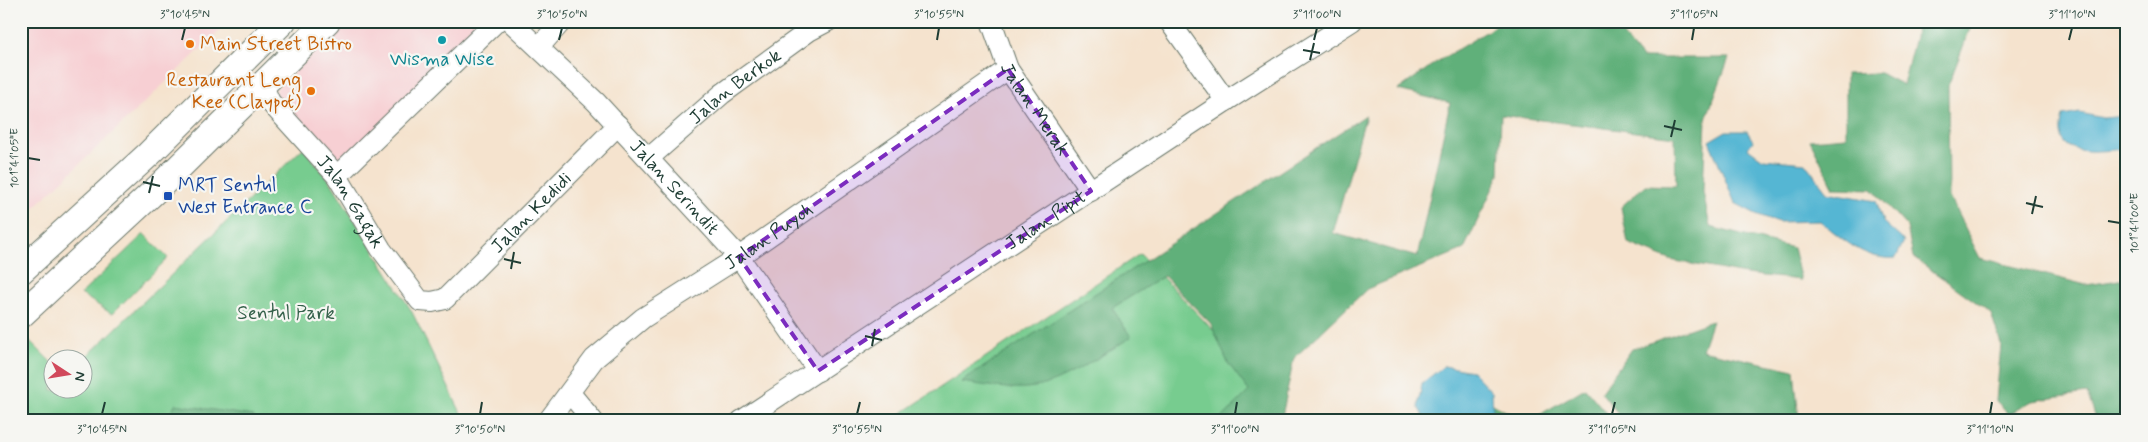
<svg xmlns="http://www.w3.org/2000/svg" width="2148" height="442" font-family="Mynerve,sans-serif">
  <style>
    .built { fill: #f7cfd3 }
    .green { fill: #77cc8f; stroke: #4b8462 }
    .forest { fill: #61b07a; stroke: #407657 }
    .water { fill: #55b6d3; stroke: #3a7a84 }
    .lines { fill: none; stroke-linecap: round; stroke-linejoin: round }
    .minor-casing { stroke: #6a776a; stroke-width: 22 }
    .major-casing { stroke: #6a776a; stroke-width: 28 }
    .minor { stroke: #fff; stroke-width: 20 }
    .major { stroke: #fff; stroke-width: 26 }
    .marked { fill: #7b2cbf; fill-opacity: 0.2; stroke: #7b2cbf; stroke-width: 4; stroke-dasharray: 10 6; stroke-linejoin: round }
    .ticks { fill: none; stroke: #1f3d34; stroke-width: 2 }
    .culture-dot { fill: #0f9aa8; stroke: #f6f6f2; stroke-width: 2 }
    .food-dot { fill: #e8710a; stroke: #f6f6f2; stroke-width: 2 }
    .transit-dot { fill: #1a4fb4; stroke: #f6f6f2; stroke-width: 2 }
    .labels { text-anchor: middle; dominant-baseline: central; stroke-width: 4.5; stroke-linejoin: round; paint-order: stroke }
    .food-label { font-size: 19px; fill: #c56008; stroke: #f6f6f2; text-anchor: start }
    .culture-label { font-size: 19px; fill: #0d838f; stroke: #f6f6f2 }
    .street-label { font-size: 19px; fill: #1f3d34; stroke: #f6f6f2 }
    .transit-label { font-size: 19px; fill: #164399; stroke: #f6f6f2; text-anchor: start }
    .park-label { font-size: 19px; fill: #35614b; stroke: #f6f6f2 }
    .neatline { fill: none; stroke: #1f3d34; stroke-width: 2 }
    .ticks-label { font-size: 12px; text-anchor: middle; fill: #1f3d34 }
  </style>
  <rect width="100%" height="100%" fill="#f6f6f2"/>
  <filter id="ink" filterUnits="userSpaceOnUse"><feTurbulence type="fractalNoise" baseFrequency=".02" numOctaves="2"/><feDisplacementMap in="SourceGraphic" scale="10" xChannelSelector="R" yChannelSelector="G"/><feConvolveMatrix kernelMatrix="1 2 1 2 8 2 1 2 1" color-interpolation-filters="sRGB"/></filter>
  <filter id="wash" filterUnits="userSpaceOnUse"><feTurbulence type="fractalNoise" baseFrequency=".0096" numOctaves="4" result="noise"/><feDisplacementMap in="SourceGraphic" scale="20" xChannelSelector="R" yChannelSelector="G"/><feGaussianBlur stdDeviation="1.12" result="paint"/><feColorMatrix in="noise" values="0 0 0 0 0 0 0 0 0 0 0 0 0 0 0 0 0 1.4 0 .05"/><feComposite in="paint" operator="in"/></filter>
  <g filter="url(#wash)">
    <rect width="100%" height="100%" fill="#f5e3ce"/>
    <!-- built -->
    <path class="built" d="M21,21H230L21,220Z
      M349,21H486L331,173L273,107L277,88Z"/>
    <!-- green -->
    <path class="green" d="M303,148L330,181L411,310L465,421H21V348L29,340L52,363V390H82L83,360Z
      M144,234L168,258L112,314L81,294Z
      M1140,254L1262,381L1258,421H890Z"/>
    <!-- forest -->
    <path class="forest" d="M1504,21H1611L1642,58H1729L1706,119L1703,192L1710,227L1793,248L1801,280L1745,274L1670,260L1628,243L1621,207L1645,185L1676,186L1675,137L1501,115L1499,175L1464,249L1367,289L1294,358L1281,421H1219L1249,391L1228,363L1211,324L1164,276L1112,308L1131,337C1107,352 1062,383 1035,387C1011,391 984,385 961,382L1366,115L1333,233L1417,257L1450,103L1398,90L1435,63Z
      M1919,21H1973L1948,86L1949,197L1980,258L2086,285L2127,279V421H2097L2087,393L2032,401L2009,414L1996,401L2001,344L1991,313L1913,257L1907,227L1872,189L1834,188L1810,140L1846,137V74L1880,73L1903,85Z
      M1712,321L1702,350L1794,370L1799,421H1624L1601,392L1632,349Z
      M1585,388L1613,421H1529Z
      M175,404L253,416L256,421H166Z
      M1493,404L1523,421H1488Z"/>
    <!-- water -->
    <path class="water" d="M2080,113L2103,118L2127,116V149C2099,150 2050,162 2063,116Z
      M1726,131H1747L1753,141L1748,148L1763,159L1805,163L1827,192L1876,201L1883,222L1904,241L1896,258C1865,261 1843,239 1820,221L1778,222L1756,214L1735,203L1709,141Z
      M1444,366L1472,371L1492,392L1493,413L1486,421H1426L1418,407L1422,383Z"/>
  </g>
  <g filter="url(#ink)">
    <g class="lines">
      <defs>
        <g id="minor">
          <path id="s1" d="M510,21L596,102L739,257L818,371"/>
          <path id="s2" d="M991,21L1008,69L1091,191"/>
          <path d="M1169,21L1226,101"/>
          <path d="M539,47L562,21"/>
          <path id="s3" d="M263,86L270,102L337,176L381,249L420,301L432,302L445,299L618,125"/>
          <path id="s4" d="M649,158L722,94L809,31L828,21"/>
          <path d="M337,176L497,21"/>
          <path d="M570,393L593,421"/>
          <path id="s5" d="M548,421L594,359L643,318L739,257L1008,69"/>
          <path id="s6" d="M741,421L1226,101L1352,21"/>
        </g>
        <path id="major" d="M21,271L149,154L283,21
          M21,315L160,186L327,21"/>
      </defs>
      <!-- minor casing -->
      <use href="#minor" class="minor-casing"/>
      <!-- major casing -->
      <use href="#major" class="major-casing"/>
      <!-- minor -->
      <use href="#minor" class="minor"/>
      <!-- major -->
      <use href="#major" class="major"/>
    </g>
  </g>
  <!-- marked area -->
  <path class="marked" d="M1008,69L1091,191L818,371L739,257Z"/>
  <!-- ticks -->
  <path class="ticks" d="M182,40L185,28M559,40L562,28M937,40L939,28M1314,40L1317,28M1692,40L1694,28M2069,40L2072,28M1303,50L1320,53M1310,60L1314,43M1664,126L1682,130M1671,137L1675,120M28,158L40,160M143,182L160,186M149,193L153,176M2026,203L2043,207M2032,214L2036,196M2108,221L2120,223M504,259L521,263M511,269L514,252M865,336L882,340M872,346L875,329M102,414L105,402M480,414L482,402M857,414L860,402M1235,414L1237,402M1612,414L1615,402M1990,414L1992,402"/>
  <!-- markers -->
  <circle class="culture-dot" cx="442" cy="40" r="5"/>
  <g class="food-dot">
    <circle cx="190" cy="44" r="5"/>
    <circle cx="311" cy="91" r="5"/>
  </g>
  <rect class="transit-dot" x="163" y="191" width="10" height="10" rx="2.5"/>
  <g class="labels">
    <!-- food labels -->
    <g class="food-label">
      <text x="200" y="44">Main Street Bistro</text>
      <text x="301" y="80" text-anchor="end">Restaurant Leng<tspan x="301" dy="22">Kee (Claypot)</tspan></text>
    </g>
    <!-- culture labels -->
    <g class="culture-label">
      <text x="442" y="59">Wisma Wise</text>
    </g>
    <!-- street labels -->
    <g class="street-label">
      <text stroke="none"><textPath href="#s4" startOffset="112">Jalan Berkok</textPath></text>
      <text stroke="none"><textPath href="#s2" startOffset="99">Jalan Merak</textPath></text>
      <text stroke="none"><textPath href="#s1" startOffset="234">Jalan Serindit</textPath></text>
      <text stroke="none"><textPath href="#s3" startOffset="146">Jalan Gagak</textPath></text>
      <text stroke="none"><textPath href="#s3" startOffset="415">Jalan Kedidi</textPath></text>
      <text stroke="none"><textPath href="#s6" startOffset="365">Jalan Pipit</textPath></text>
      <text stroke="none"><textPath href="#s5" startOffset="291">Jalan Puyoh</textPath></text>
    </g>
    <!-- transit labels -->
    <g class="transit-label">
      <text x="178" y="185">MRT Sentul<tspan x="178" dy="22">West Entrance C</tspan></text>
    </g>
    <!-- park labels -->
    <g class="park-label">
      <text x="286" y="313">Sentul Park</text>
    </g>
  </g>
  <!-- margin -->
  <rect width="2148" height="442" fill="none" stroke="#f6f6f2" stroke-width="55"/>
  <!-- north arrow -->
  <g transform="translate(68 374) rotate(102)"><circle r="24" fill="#f6f6f2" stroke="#a0aca6"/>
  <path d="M0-4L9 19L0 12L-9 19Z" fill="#d1495b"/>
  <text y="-8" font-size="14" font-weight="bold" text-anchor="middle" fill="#1f3d34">N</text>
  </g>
  <rect x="28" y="28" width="2092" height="386" class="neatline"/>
  <g class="ticks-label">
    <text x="185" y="18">3°10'45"N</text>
    <text x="562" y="18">3°10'50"N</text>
    <text x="939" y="18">3°10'55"N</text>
    <text x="1317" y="18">3°11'00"N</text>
    <text x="1694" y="18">3°11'05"N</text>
    <text x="2072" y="18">3°11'10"N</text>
    <text transform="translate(14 158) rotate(-90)" y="4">101°41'05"E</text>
    <text transform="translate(2134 223) rotate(-90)" y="4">101°41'00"E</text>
    <text x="102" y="433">3°10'45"N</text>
    <text x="480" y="433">3°10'50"N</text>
    <text x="857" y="433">3°10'55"N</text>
    <text x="1235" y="433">3°11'00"N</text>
    <text x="1612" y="433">3°11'05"N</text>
    <text x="1990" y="433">3°11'10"N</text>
  </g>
</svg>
